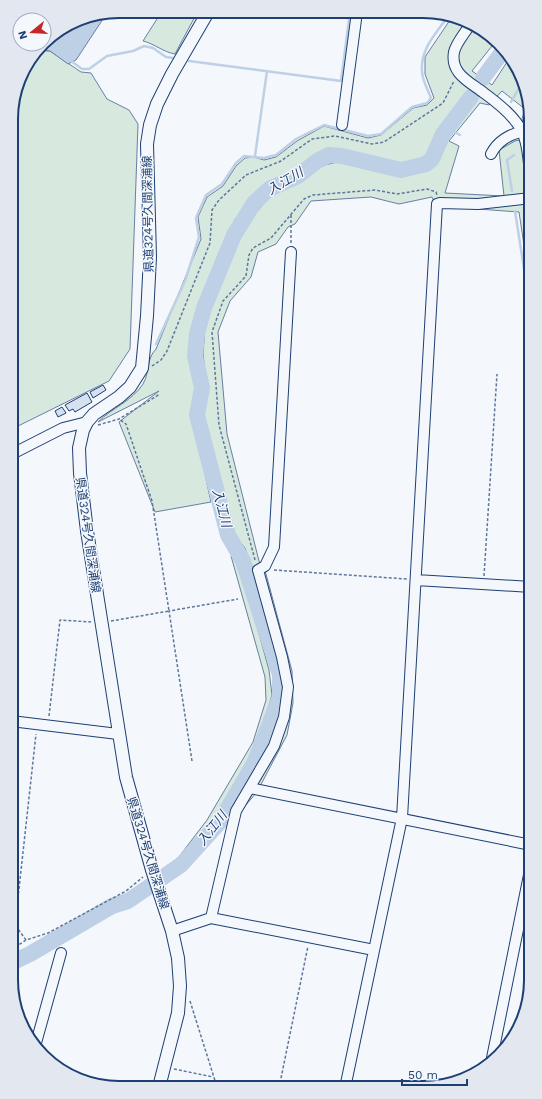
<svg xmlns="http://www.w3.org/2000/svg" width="542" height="1099" font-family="'Work Sans','Noto Sans JP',sans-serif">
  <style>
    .green { fill: #d7e8df; stroke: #687fa3; fill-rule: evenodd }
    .water { fill: #bed0e5; stroke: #687fa3 }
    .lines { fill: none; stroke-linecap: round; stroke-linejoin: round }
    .stream { stroke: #bed0e5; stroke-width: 2.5 }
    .river { stroke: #bed0e5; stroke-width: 16 }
    .building { fill: #d5e0f0; stroke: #1d3f73 }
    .minor-casing { stroke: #1d3f73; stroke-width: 12 }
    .major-casing { stroke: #1d3f73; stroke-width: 14 }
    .path { stroke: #5e769c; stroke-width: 1.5; stroke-dasharray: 3 2; stroke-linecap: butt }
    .minor { stroke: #f4f7fb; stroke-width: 10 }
    .major { stroke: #f4f7fb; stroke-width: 12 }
    .labels { text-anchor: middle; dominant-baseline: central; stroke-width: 3; stroke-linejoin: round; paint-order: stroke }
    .street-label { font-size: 12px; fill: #1d3f73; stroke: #f4f7fb }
    .water-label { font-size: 13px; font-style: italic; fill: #1d3f73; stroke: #f4f7fb }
    .rim { fill: none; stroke: #1d3f73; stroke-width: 2 }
  </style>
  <rect width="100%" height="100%" fill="#f4f7fb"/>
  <!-- green -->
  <path class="green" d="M162,11H198L175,54C163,52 155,44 143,41Z
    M452,17L494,38L496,41L472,71L492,85L509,59L525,85L531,119V292L519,212L436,206L432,197L399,204L371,197L311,201L295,224L288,227L276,244L258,252L251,277L230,301L218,332L227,434L259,561L266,574L292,671L293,703L287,735L257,792L239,813L268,748L282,698V675L245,548L230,530L207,445L201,406L207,390L203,354L205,327L215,296L242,230L269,197L298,181L321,166L337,162L406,174L435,163L447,136L474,99L469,95L441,126L429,155L410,166L336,151L318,157L263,189L235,219L190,340L196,374L193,409L198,442L211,502L155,512L119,422L159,391L98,422C112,408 132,401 143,384C150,372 146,359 156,349L201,239L198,217L207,197L223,186L236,166L245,158L254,157L264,160L276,157L297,141L324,126L368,138L381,135L413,108L427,105L434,98L425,74V57ZM502,91L525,109L522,119L529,138L515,141L499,150L504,196L445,193L459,146L449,141L480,103L489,105Z
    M38,50L50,51L81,72L91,73L107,99L129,110L138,124L130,349L109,381L12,429V105L22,71Z
    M231,556L240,565L269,670L272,695L258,742L215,818L180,862L158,872L178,858L207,820L253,742L266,700L265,677Z"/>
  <!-- water -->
  <path class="water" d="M105,14V16L76,60L68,64L50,51L38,50C56,27 75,20 105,14Z"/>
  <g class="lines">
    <!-- stream -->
    <path class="stream" d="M71,61L82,69H89L107,56L133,51L144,46L153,48L166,57L173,58
      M189,61L341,81L350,12
      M511,102L523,81
      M447,128L460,135
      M255,156L267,71
      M512,191L507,160L514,155
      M515,211L531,314
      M156,344L185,281L199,237L196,218L206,195L222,184L236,163L244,156L264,158L276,155L296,139L324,125L368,136L381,134L412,107L427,103L431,98C428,90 422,80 422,71C420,49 437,32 449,15"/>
    <!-- river -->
    <path class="river" d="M483,78L503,51
      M11,963L30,954L112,906L128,901L181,865L219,823L254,764L280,697V675L243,561L228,535L197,415L202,388L195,356L197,334L204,308L234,235L254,203L269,189L298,176L317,161L329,155L342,156L401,170L426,164L432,159L443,134L471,97"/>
  </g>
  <!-- building -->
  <path class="building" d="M103,385L106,390L93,398L90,392Z
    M87,393L92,402L75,412L73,409L69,411L65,405Z
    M62,407L66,413L58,417L55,411Z"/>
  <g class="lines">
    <defs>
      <path id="minor" d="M469,26C465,33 456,43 454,52C450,74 470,82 484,93C495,101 508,111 516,122C529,137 528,162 531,180
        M342,125L357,12
        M491,154C497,142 509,134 522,132
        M12,454L63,428L87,422
        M416,580L531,587
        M11,721L118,734
        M250,788L531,845
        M211,918L236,811L274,746L284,717L288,687L282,657L258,570L265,566L274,547L291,252
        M172,931L211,918L374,950
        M36,1043L61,953
        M492,1058L531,865
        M345,1088L402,818L437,204L440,203L478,204L531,198"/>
      <path id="major" d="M159,1087L178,1013L180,986L178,958L172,931L152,870L126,777L87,531L80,473L79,448L83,430L87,422L94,414L119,397L130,387L142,368L147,316L150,257L147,144L150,125L157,104L172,74L208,12"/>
    </defs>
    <!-- minor casing -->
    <use href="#minor" class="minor-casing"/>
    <!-- major casing -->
    <use href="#major" class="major-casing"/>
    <!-- path -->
    <path class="path" d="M291,243V215
      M152,366L161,360L167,351L210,243L212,210L219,200L246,175L281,161L312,139L335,136L372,144L384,142L443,103L454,81
      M98,425L119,419L160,394
      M255,560L219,425L212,332L223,301L246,276L249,255L253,248L271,238L304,199L313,195L375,190L397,194L427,189L436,192L437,195
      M274,570L407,579
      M484,576L497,374
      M111,621L169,611L152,501L126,424L119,419
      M49,716L60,620L91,622
      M192,761L169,611L238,599
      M26,940L15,925L36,734
      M11,950L26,940L48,933L126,891L143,877
      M190,1001L217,1087
      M174,1069L213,1077
      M279,1088L308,946"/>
    <!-- minor -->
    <use href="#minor" class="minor"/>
    <!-- major -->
    <use href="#major" class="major"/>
  </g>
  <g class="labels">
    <!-- street labels -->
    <g class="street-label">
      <text transform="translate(148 214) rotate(-91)">県道324号久間深浦線</text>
      <text transform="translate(88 535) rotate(82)">県道324号久間深浦線</text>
      <text transform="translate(148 853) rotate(73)">県道324号久間深浦線</text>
    </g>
    <!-- water labels -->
    <g class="water-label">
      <text transform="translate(285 181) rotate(-31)">入江川</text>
      <text transform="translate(222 508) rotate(75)">入江川</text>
      <text transform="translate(212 828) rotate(-52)">入江川</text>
    </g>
  </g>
  <!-- crop -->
  <path d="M0 0H542V1099H0ZM119 18H423A101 101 0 0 1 524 119V980A101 101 0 0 1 423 1081H119A101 101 0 0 1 18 980V119A101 101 0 0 1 119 18Z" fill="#e3e8f0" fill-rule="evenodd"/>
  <path class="rim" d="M119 18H423A101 101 0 0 1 524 119V980A101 101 0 0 1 423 1081H119A101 101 0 0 1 18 980V119A101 101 0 0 1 119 18Z"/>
  <!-- north arrow -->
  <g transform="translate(32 32) rotate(252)"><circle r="19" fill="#f4f7fb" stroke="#9eadc5"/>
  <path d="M0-3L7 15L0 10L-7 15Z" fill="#c62828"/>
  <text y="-6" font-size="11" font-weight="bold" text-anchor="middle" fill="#1d3f73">N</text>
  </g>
  <!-- scale -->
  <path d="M402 1079v6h65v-6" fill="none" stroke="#1d3f73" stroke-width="2"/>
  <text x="408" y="1079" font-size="12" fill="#1d3f73" stroke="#f4f7fb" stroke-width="3" paint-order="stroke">50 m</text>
</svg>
